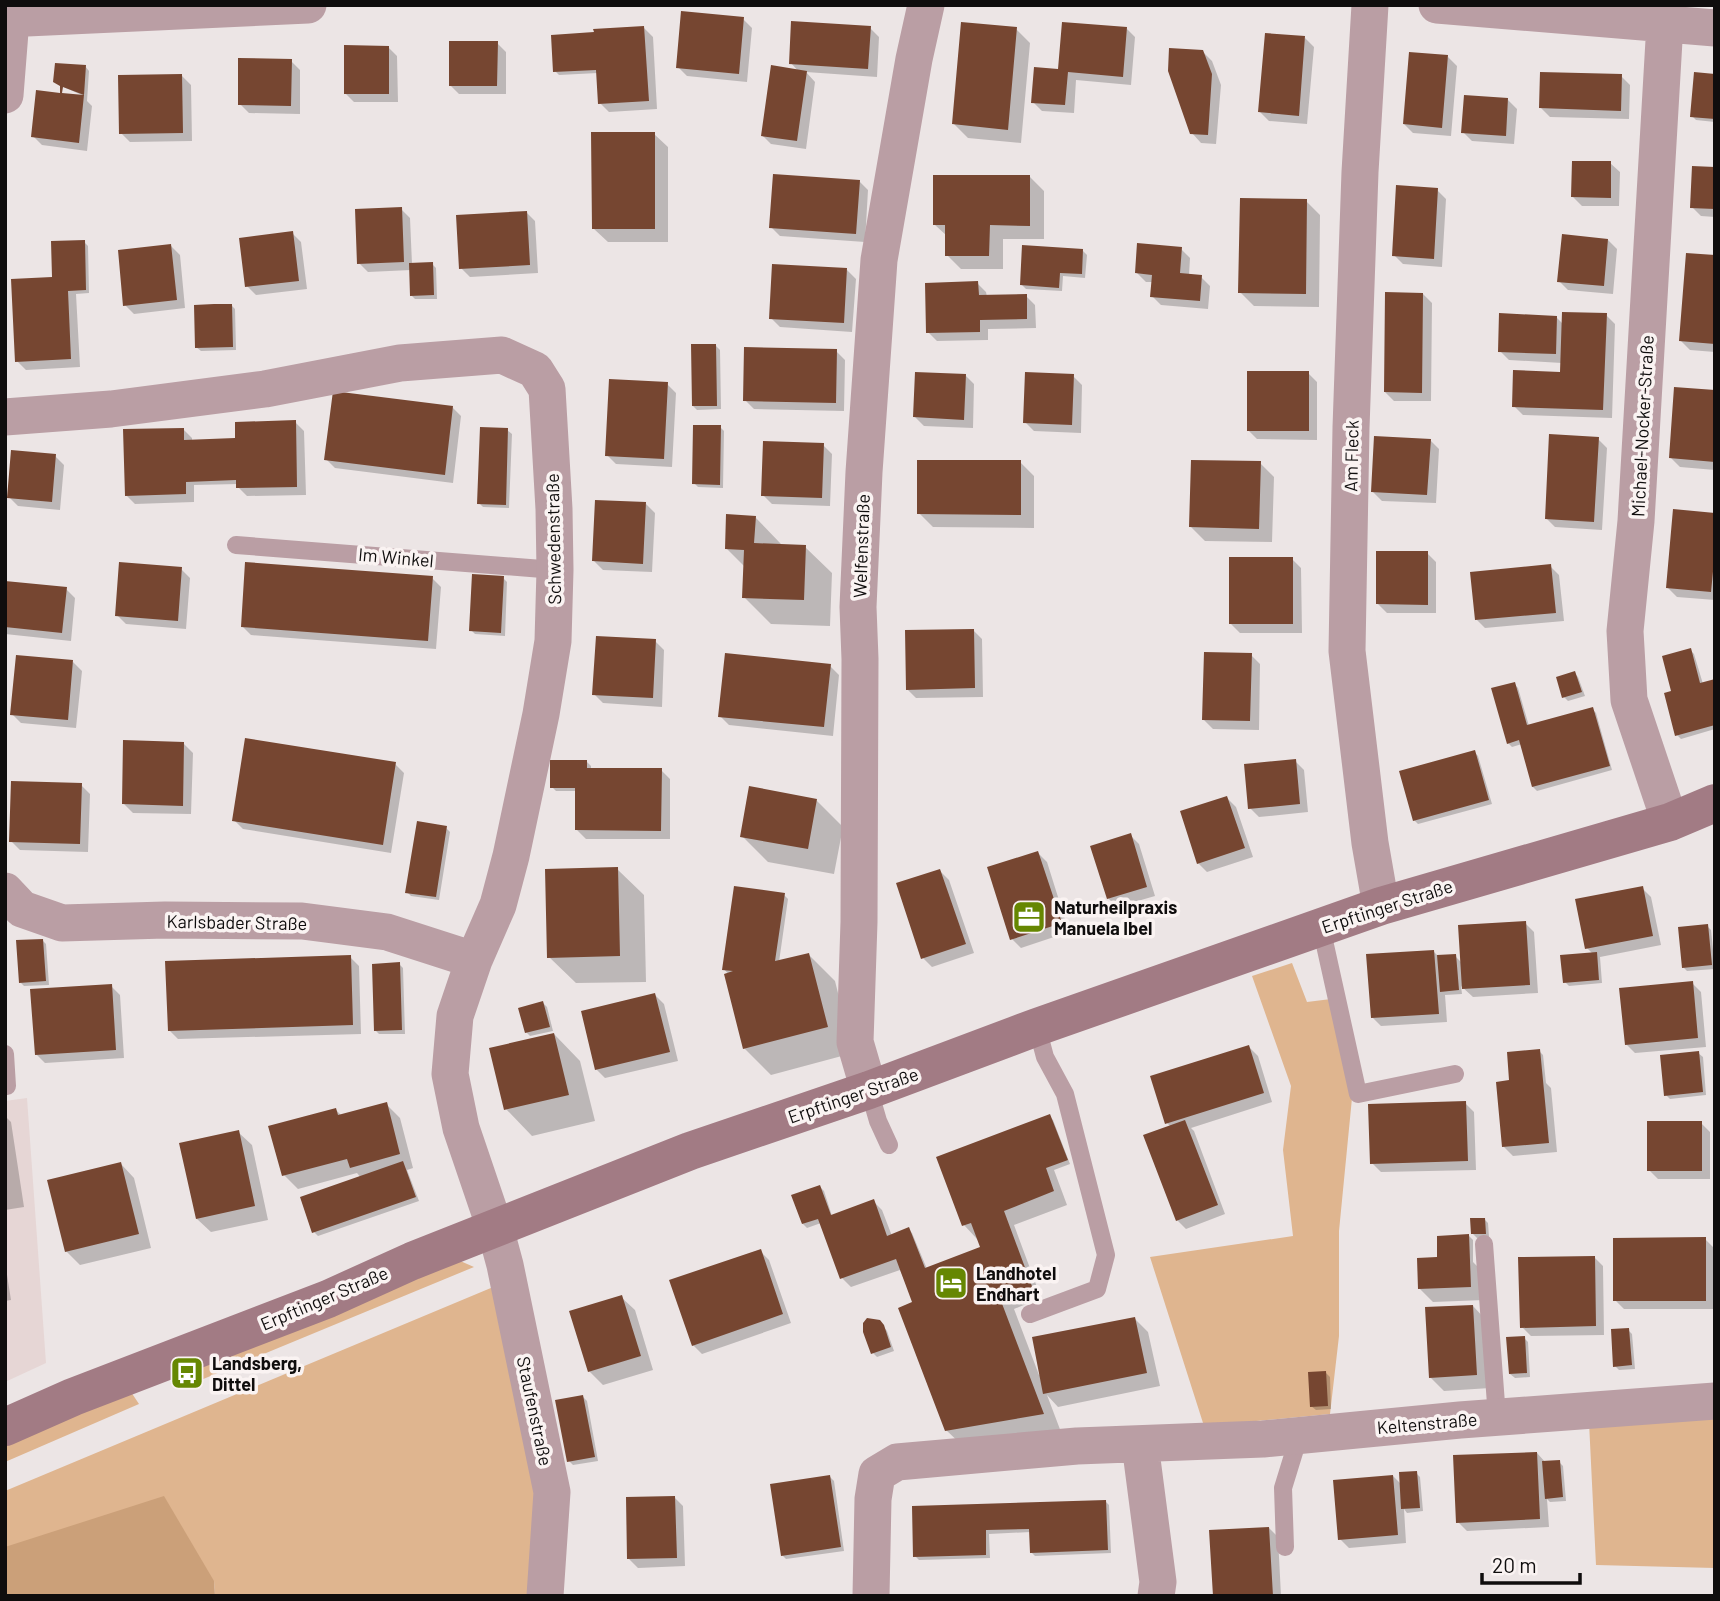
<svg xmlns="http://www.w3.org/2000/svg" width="1720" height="1601" font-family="Barlow,sans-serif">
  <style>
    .built { fill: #e6d6d5 }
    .green { fill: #dfb58f }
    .forest { fill: #cba079 }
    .shadow { fill: #0003 }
    .building { fill: #764631 }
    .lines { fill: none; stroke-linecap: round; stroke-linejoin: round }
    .lane { stroke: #ba9ea4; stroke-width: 18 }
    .street { stroke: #ba9ea4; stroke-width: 37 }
    .secondary { stroke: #a27b84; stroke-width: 38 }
    .labels { text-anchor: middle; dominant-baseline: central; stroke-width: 7; stroke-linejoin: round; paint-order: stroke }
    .street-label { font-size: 18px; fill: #0f0d0d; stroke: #faf3f2 }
    .poi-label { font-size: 18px; font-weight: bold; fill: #0f0d0d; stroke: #faf3f2; text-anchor: start }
  </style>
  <rect width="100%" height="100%" fill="#ece5e5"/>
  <!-- built -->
  <path class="built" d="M27,1098L46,1363L5,1382V1101Z"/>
  <!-- green -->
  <path class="green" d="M1292,963L1307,1002L1331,999L1352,1098L1339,1231V1336L1330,1414L1204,1426L1150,1257L1293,1236L1283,1150L1291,1086L1252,976Z
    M458,1260L474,1267L196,1382L192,1368Z
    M498,1285L535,1493L539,1596H215L214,1581L5,1547V1491Z
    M131,1392L139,1404L5,1462V1443Z
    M1715,1419V1568L1596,1565L1589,1422Z"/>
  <!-- forest -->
  <path class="forest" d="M164,1496L214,1581L215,1596H5V1547Z"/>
  <!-- shadow -->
  <path class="shadow" d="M743,19L752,28L747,82L687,76L678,67Z
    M644,28L653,37L657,109L609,112L600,103L598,73L559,75L555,71Z
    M870,28L879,37L877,77L806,72L815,82L806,149L771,144L762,135L799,72L791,63Z
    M1126,28L1135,37L1131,85L1076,80L1074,113L1042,111L1033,102L1060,71Z
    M1016,29L1030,43L1021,143L968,138L954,124Z
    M1305,38L1314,47L1307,124L1269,121L1260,112Z
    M497,43L506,52V94H459L450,85Z
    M388,47L397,56L398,102H354L345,93Z
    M1203,52L1212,61L1221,85L1216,144L1201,143L1192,133Z
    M1448,57L1457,66L1451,136L1413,133L1404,124Z
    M291,61L300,70V114L249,113L240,104Z
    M85,66L89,71L87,101L92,106L87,151L42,145L33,136L84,96L59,85Z
    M182,76L191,85L192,141L130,142L121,133Z
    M1621,76L1630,85L1629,119L1550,117L1541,108Z
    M1715,76V122L1696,120L1692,116Z
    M1508,100L1517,109L1514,144L1472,141L1463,132Z
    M654,134L668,147V242H608L594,229Z
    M1610,163L1620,172L1619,206H1582L1573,197Z
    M1715,169V217L1701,216L1692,207Z
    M1030,177L1044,191V239H1003V269H961L947,255V236L935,225Z
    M859,181L868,190L865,242L780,236L771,227Z
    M1437,190L1446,199L1442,267L1403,264L1394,255Z
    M1306,201L1320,215L1319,307L1254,306L1240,292Z
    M401,209L410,218L412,264H432L436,268L437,299H415L411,295V270L368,272L359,263Z
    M526,212L535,221L538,273L470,277L461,268Z
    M292,233L301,242L307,289L256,295L247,286Z
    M1608,240L1617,249L1613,294L1568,290L1559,281Z
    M84,242L88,246L89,293L76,294L80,367L26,370L17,361L56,279Z
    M171,246L180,255L185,308L134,314L125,305Z
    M1181,249L1190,258L1189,275L1201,277L1210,286L1208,309L1161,305L1152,296L1153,282H1146L1137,273Z
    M1083,251L1087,255L1085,278L1063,276L1062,291L1026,289L1022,285Z
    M1715,257V352L1690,350L1681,341Z
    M847,270L856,279L852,332L780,327L771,318Z
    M977,283L986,292L987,297L1026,296L1035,305L1036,328L988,329V340L937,341L928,332Z
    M1423,294L1432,303L1431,401H1394L1385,392Z
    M231,305L235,309L236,350L201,351L196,347Z
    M1606,315L1615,324L1612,418L1523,415L1514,406L1562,373V363L1509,360L1500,351L1556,317L1564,325Z
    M716,346L720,350L721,409L697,410L693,406Z
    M836,351L845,360L844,411L754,409L745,400Z
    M1308,373L1317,382V440L1257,439L1248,430Z
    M965,375L974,384L973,428L924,426L915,417Z
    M1073,376L1082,385L1081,433L1034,431L1025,422Z
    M667,384L676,393L672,467L616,464L607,455Z
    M1715,392V470L1680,467L1671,458Z
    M452,407L461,416L453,483L335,468L326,459Z
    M295,422L304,431L306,495L247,496L238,487V484L194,485V502L135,504L126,495L183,429L192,438V441L234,455Z
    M720,427L724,431L723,488L698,487L694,483Z
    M507,430L512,434L509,508L483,507L479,503Z
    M1598,439L1607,448L1602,530L1555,527L1546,518Z
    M1430,440L1439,449L1436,503L1382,501L1373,492Z
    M823,445L832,454L830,506L772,504L763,495Z
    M55,456L64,465L60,510L18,506L9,497Z
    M1020,462L1034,476V528L933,527L919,513Z
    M1260,463L1274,477L1272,542L1205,541L1191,527Z
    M646,504L655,513L652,572L603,570L594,561Z
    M1715,515V600L1677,597L1668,588Z
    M755,517L781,544V546L805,547L832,573L830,626L771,624L744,597L745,567L727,549Z
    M1427,553L1436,562V613H1387L1378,604Z
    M1292,559L1301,568L1302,633H1240L1231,624Z
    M1550,566L1559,575L1564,621L1485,628L1476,619Z
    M181,569L190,578L186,629L126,624L117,615Z
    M432,578L441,587L436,649L251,635L242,626Z
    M503,578L507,582L505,636L475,634L471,630Z
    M5,583L66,589L75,598L71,641L5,634Z
    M973,630L982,639L983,697L916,698L907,689Z
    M655,641L664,650L662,707L603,703L594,694Z
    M1690,650L1694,654L1703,684L1715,681V729L1681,739L1677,735L1673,692Z
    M1251,655L1260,664L1259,730L1213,729L1204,720Z
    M73,662L82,671L76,728L21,723L12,714Z
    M830,666L839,675L833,736L729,725L720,716Z
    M1574,673L1578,677L1585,696L1568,701L1564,697Z
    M1514,684L1518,688L1529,726L1592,709L1596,713L1612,770L1537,791L1533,787L1522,744L1512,747L1508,743Z
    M184,744L193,753L191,814L133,813L124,804Z
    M1474,752L1478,756L1492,804L1418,824L1414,820Z
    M1295,761L1304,770L1308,812L1259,817L1250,808Z
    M587,762L591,766V770H661L670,779V839H586L577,830V791H556L552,787Z
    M395,764L404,773L391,853L243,829L234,820Z
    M81,785L90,794L88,852L20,850L11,841Z
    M1227,798L1236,807L1253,857L1207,872L1198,863Z
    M816,800L843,827L834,874L768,862L742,836Z
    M446,828L450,832L439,900L411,896L407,892Z
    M1130,835L1139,844L1155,896L1117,907L1108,898Z
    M1038,853L1047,862L1069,932L1021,948L1012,939Z
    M617,869L644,895L646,982L576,983L549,957Z
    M940,871L949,880L974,953L932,967L923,958Z
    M1642,888L1651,897L1661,945L1600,957L1602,983L1569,986L1565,982L1593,954L1587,948Z
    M784,895L788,899L779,962L808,954L835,981L853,1053L771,1075L744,1048L729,975L724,969Z
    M1525,923L1534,932L1538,993L1473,997L1461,986L1462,994L1445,995L1447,1022L1381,1026L1372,1017L1434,952L1439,957L1455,956L1462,963Z
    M1707,926L1711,930L1715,969L1687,971L1683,967Z
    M42,940L46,944L49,985L24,986L20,982Z
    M350,957L359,966L361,1034L178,1039L169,1030Z
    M399,964L403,968L405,1034H379L375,1030Z
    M1692,983L1701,992L1706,1047L1635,1053L1626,1044Z
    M111,986L120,995L124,1058L45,1063L36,1054Z
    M655,995L664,1004L678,1061L605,1078L596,1069Z
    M543,1003L547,1007L553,1031L530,1036L526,1032Z
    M554,1034L580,1061L595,1121L532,1136L506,1109Z
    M1249,1047L1258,1056L1272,1102L1191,1128L1194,1131L1225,1214L1186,1229L1177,1220L1171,1127L1167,1123Z
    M1539,1051L1543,1055L1546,1083L1551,1088L1557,1152L1513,1156L1504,1147L1511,1082Z
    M1698,1053L1703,1057L1706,1095L1670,1099L1666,1095Z
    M1465,1103L1474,1112L1476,1170L1381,1172L1372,1163Z
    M386,1104L400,1118L413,1168L407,1170L419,1201L318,1236L314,1232L361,1178L357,1173L298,1189L284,1175L335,1109L342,1116Z
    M5,1116L11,1122L24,1207L5,1210Z
    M1049,1116L1053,1120L1070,1164L1054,1170L1067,1205L1014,1225L1041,1298L1014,1309L1039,1375L1135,1319L1148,1332L1160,1386L1058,1407L1047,1395L1061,1432L965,1448L946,1430L914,1303L900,1270L851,1287L842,1278L821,1223L807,1228L803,1224L820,1187L824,1191L832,1216L873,1201L882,1210L892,1236L908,1229L912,1233L927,1269L983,1248L977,1239L964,1225Z
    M1701,1123L1710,1132V1179H1658L1649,1170Z
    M238,1132L252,1145L268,1220L211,1232L197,1219Z
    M121,1164L134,1178L151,1248L80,1265L66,1251Z
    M1484,1219L1488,1223L1489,1237L1477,1238L1473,1234Z
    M1469,1236L1473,1240V1262L1483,1272L1484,1300L1433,1302L1419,1288L1442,1259Z
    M1705,1239L1714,1248V1309H1624L1615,1300Z
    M760,1251L769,1260L791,1323L702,1354L693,1345Z
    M1594,1257L1603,1266L1604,1335L1531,1336L1522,1327Z
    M5,1262L11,1300L5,1301Z
    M621,1297L635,1310L653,1370L603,1385L589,1371Z
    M1473,1306L1486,1320L1490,1388L1444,1391L1430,1377Z
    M883,1326L887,1331L894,1351L877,1357L873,1353Z
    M1628,1330L1632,1334L1635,1369L1619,1370L1615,1366Z
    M1524,1338L1528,1342L1530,1377L1515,1378L1510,1374Z
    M1326,1373L1330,1377L1331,1409L1316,1410L1311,1406Z
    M583,1397L587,1401L598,1461L573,1465L569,1461Z
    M1537,1453L1546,1463L1559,1462L1563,1466L1566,1501L1550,1502L1547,1499L1549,1527L1467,1531L1458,1522Z
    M1416,1473L1420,1477L1423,1511L1407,1513L1404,1509L1406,1543L1349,1548L1340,1539L1393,1476L1402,1485Z
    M830,1477L834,1481L844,1551L786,1559L782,1555Z
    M674,1497L683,1506L685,1566L638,1568L629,1559Z
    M1105,1501L1109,1505L1111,1553L1035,1556L1031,1552V1532L989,1534L990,1558L919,1560L915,1556L913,1508Z
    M1269,1528L1278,1537L1281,1596H1214Z"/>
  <!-- building -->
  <path class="building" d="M681,11L744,17L739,74L676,68Z
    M791,21L871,26L868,69L789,64Z
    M961,22L1017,27L1008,130L952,124Z
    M1062,22L1127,27L1123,77L1068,72L1065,105L1031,103L1034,67L1058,69Z
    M644,26L649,101L598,104L596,70L553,72L551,35L594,32L593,29Z
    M1265,33L1305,36L1299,116L1258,112Z
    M449,41H498L497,86H449Z
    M344,45L389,46V94H344Z
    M1169,48L1203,50L1212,74L1208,135L1190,134L1168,71Z
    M1409,52L1448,55L1442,128L1403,124Z
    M238,58L292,59L291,106L238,105Z
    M55,63L86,65L84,95L63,87L62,93L84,95L79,143L31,137L36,90L60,93V86L53,82Z
    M771,65L807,71L797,141L761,136Z
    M1540,72L1622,74L1621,111L1539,108Z
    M1694,72L1715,74V119L1690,117Z
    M182,74L183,133L119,134L118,75Z
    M1464,95L1508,98L1506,136L1461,133Z
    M591,132H655V229H592Z
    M1572,161H1611V198L1571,197Z
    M1692,166L1715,167V209L1690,208Z
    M773,174L860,180L856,234L769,228Z
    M933,175H1030V226L990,225L989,256H945V225H933Z
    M1396,185L1438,188L1434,259L1392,256Z
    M1240,198L1307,199L1306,294L1238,293Z
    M402,207L404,262L357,264L355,209Z
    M527,211L530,265L459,269L456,215Z
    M293,231L299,281L245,287L239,238Z
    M1562,234L1608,239L1604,286L1557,282Z
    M85,240L86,290L68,291L71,359L15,362L11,279L52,277L51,241Z
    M1137,243L1182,247L1180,273L1202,275L1200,301L1150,297L1152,275L1135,273Z
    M171,244L177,300L123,306L118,250Z
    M1022,245L1083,249L1082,274L1060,273L1059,288L1020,285Z
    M1686,253L1715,255V344L1679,341Z
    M433,262L434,295L410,296L409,263Z
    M772,264L847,268L844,323L769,319Z
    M978,281L979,295L1027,294V319L980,320V332L926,333L925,283Z
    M1385,292L1423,293L1422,393L1384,392Z
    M214,304H232L233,347L195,348L194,305Z
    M1562,312L1607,313L1603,410L1512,407L1513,370L1560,372Z
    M1499,313L1557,316L1556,354L1498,352Z
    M691,344H716L717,406H692Z
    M744,347L837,349L836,403L743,401Z
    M1247,371H1309V431H1247Z
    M915,372L966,374L964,420L913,417Z
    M1025,372L1074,374L1072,425L1023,423Z
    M609,379L668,382L664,459L605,456Z
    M1674,387L1715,390V462L1669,458Z
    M333,391L453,406L445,475L324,460Z
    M296,420L297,487L236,488V480L186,482V494L125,496L123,429L184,428V440L235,438V422Z
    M693,425H721L720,485L692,484Z
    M480,427L508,428L506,505L477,504Z
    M1549,434L1599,437L1594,522L1545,519Z
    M1374,436L1431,439L1427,495L1371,492Z
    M763,441L824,443L822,498L761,496Z
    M11,450L56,454L52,502L7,498Z
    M917,460H1021V515L917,514Z
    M1191,460L1261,461L1259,529L1189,527Z
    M595,500L646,502L643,564L592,561Z
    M1673,509L1715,513V551L1711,592L1666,588Z
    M726,514L756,516L754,543L806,545L804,600L742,598L744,550L725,549Z
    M1376,551H1428V605L1376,604Z
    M1229,557H1293V624H1229Z
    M119,562L182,567L178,621L115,616Z
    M245,562L433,576L428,641L241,627Z
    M1551,564L1556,613L1475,620L1470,572Z
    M472,574L504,576L501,633L469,631Z
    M5,581L67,587L62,633L5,627Z
    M974,629L975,688L906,690L905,630Z
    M596,636L656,639L653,698L592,695Z
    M1691,648L1700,683L1715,679V725L1675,736L1664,693L1671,691L1662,656Z
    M1204,652L1252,653L1250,721L1202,720Z
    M725,653L831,664L824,727L718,717Z
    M16,655L73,660L68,720L10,715Z
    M1575,671L1582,692L1562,698L1556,677Z
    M1515,682L1527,725L1593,707L1610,766L1532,787L1519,740L1507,744L1491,688Z
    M245,738L396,762L383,845L232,821Z
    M123,740L184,742L183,806L122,804Z
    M1475,750L1489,800L1413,821L1399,771Z
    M1296,759L1300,804L1248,809L1244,764Z
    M550,760H587V768H662L661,831L575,830V788H550Z
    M11,781L82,783L80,844L9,842Z
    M749,786L817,799L808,849L740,837Z
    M1227,796L1245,848L1197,864L1180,811Z
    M417,821L447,826L436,897L405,893Z
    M1131,833L1147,887L1107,899L1090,846Z
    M1038,851L1062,923L1010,940L987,867Z
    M618,867L620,956L547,958L545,869Z
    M940,869L966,944L921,959L896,883Z
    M734,886L785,893L775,961L809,953L828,1027L743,1049L724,974L733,971L722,970Z
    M1643,886L1653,936L1585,949L1575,899Z
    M1526,921L1530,985L1462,989L1458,925Z
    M1708,924L1712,965L1682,968L1678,927Z
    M43,939L46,981L19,983L16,940Z
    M1434,950L1439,1014L1371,1018L1366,954Z
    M1597,952L1599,980L1563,983L1560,955Z
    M1456,954L1459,990L1440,992L1437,955Z
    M351,955L353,1025L168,1031L165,961Z
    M400,962L402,1030L374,1031L372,964Z
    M1693,981L1698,1038L1625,1045L1619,988Z
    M112,984L116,1050L35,1055L30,989Z
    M655,993L670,1052L595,1070L581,1011Z
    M543,1001L550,1027L525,1033L518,1008Z
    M554,1033L569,1095L504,1110L489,1048Z
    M1249,1045L1264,1093L1165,1124L1150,1076Z
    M1540,1049L1549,1143L1502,1147L1496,1082L1509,1080L1507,1052Z
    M1699,1051L1703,1092L1664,1096L1660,1055Z
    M1466,1101L1468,1161L1370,1164L1368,1104Z
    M387,1102L400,1154L350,1168L347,1159L282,1176L268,1126L336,1108L338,1115Z
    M1050,1114L1068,1160L1046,1168L1054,1191L1004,1211L1033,1289L1001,1301L1044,1414L945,1431L898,1308L912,1302L896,1259L840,1279L818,1219L802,1224L791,1195L820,1185L831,1215L874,1199L887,1236L909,1227L925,1268L980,1247L971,1223L962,1226L936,1157Z
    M1185,1120L1218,1205L1176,1221L1143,1135Z
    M1647,1121H1702V1171H1647Z
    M239,1130L255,1206L196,1219L179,1143Z
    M403,1161L416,1197L312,1233L300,1197Z
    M121,1162L139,1234L65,1252L47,1180Z
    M1470,1218H1485L1486,1234H1471Z
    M1469,1234L1471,1287L1418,1289L1417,1258L1437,1257V1236Z
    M1706,1237V1301H1613V1238Z
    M761,1249L783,1314L692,1346L669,1280Z
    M1595,1256L1596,1326L1520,1328L1518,1257Z
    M622,1295L641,1356L588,1372L569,1311Z
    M1473,1305L1477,1375L1429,1378L1425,1307Z
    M1135,1317L1147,1373L1043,1394L1032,1337Z
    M867,1318L880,1320L884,1325L891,1347L871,1354L863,1332V1323Z
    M1629,1328L1632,1365L1613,1367L1611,1329Z
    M1525,1336L1527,1373L1509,1374L1506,1337Z
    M1326,1371L1328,1406L1310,1407L1308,1372Z
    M583,1395L595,1457L567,1462L555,1400Z
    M1537,1452L1540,1519L1456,1523L1453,1455Z
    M1560,1460L1563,1497L1545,1499L1542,1461Z
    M1417,1471L1420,1508L1401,1509L1399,1472Z
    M830,1475L841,1547L781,1556L770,1484Z
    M1393,1475L1398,1535L1338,1540L1333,1480Z
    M675,1496L677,1558L627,1559L626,1497Z
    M1106,1500L1108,1550L1030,1553L1029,1529L986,1530V1555L913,1557L912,1506Z
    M1269,1527L1273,1596H1213L1209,1530Z"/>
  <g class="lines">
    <!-- lane -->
    <path class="lane" d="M236,545L555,570
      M1321,927L1358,1094L1455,1074
      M5,1054L7,1086
      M869,1090L878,1121L889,1145
      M1484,1244L1497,1417
      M1030,1314L1097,1289L1106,1255L1065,1094L1045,1057L1037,1027
      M1285,1547L1283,1488L1299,1436"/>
    <!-- street -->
    <path class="street" d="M1370,5L1360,172L1351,428L1347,651L1370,843L1381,906
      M1437,5L1715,28
      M1660,5L1665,23L1636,521L1625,631L1629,700L1670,822
      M5,19L308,5
      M5,95L11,19
      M5,417L111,409L265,389L400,363L502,355L535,370L547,389L554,509L555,570L553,641L541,714L511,856L498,905L474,960L455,1016L450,1074L461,1128L495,1228L505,1265L552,1492L545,1596
      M5,891L22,909L62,923L165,920L302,921L387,932L474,960
      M869,1090L855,1042L859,922L860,659L858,607L864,472L879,260L914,59L926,5
      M1140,1444L1158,1582L1156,1596
      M871,1596L873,1499L877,1474L897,1462L1077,1446L1263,1439L1460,1420L1715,1401"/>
    <!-- secondary -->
    <path class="secondary" d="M5,1427L73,1397L328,1299L412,1261L690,1151L869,1090L1037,1027L1381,906L1670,822L1715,803"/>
  </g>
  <!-- icons -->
  <defs>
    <symbol id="office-square" viewBox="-11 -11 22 22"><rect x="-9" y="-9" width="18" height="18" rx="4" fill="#668702" stroke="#faf3f2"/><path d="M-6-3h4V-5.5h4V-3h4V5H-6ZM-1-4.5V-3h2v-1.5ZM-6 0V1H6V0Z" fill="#fff"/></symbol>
    <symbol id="hotel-square" viewBox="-11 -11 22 22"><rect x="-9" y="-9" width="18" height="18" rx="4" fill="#668702" stroke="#faf3f2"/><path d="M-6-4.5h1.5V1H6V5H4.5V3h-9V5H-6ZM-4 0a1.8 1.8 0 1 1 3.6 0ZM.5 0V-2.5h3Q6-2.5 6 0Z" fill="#fff"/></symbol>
    <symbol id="bus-square" viewBox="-11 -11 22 22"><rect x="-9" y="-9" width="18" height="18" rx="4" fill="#668702" stroke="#faf3f2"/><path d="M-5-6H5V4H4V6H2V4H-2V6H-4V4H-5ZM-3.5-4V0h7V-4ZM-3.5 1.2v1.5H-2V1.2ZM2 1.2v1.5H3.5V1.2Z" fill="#fff"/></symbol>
  </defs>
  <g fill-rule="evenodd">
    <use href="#office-square" x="1010" y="898" width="38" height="38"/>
    <use href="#hotel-square" x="932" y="1264" width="38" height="38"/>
    <use href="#bus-square" x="168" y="1354" width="38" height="38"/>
  </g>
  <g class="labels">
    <!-- street labels -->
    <g class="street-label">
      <text transform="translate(1642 426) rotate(-87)">Michael-Nocker-Straße</text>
      <text transform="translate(1351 456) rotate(-89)">Am Fleck</text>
      <text transform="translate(553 539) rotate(-91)">Schwedenstraße</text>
      <text transform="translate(861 546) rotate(-88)">Welfenstraße</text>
      <text transform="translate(396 557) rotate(5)">Im Winkel</text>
      <text transform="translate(1387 906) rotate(-18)">Erpftinger Straße</text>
      <text transform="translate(237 922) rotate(1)">Karlsbader Straße</text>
      <text transform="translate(853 1095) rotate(-19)">Erpftinger Straße</text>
      <text transform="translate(324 1298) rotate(-23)">Erpftinger Straße</text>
      <text transform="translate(535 1411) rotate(78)">Staufenstraße</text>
      <text transform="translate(1427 1423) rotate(-5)">Keltenstraße</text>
    </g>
    <!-- poi labels -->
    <g class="poi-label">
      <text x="1054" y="907">Naturheilpraxis<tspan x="1054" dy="21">Manuela Ibel</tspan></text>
      <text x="976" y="1273">Landhotel<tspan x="976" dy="21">Endhart</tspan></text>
      <text x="212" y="1363">Landsberg,<tspan x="212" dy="21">Dittel</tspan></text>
    </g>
  </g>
  <!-- border -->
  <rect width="1720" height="1601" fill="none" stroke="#0f0d0d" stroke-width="14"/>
  <!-- scale -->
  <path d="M1482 1573v10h98v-10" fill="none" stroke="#0f0d0d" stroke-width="3.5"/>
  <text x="1492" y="1573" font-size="21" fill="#0f0d0d" stroke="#faf3f2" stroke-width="5" paint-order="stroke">20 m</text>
</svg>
